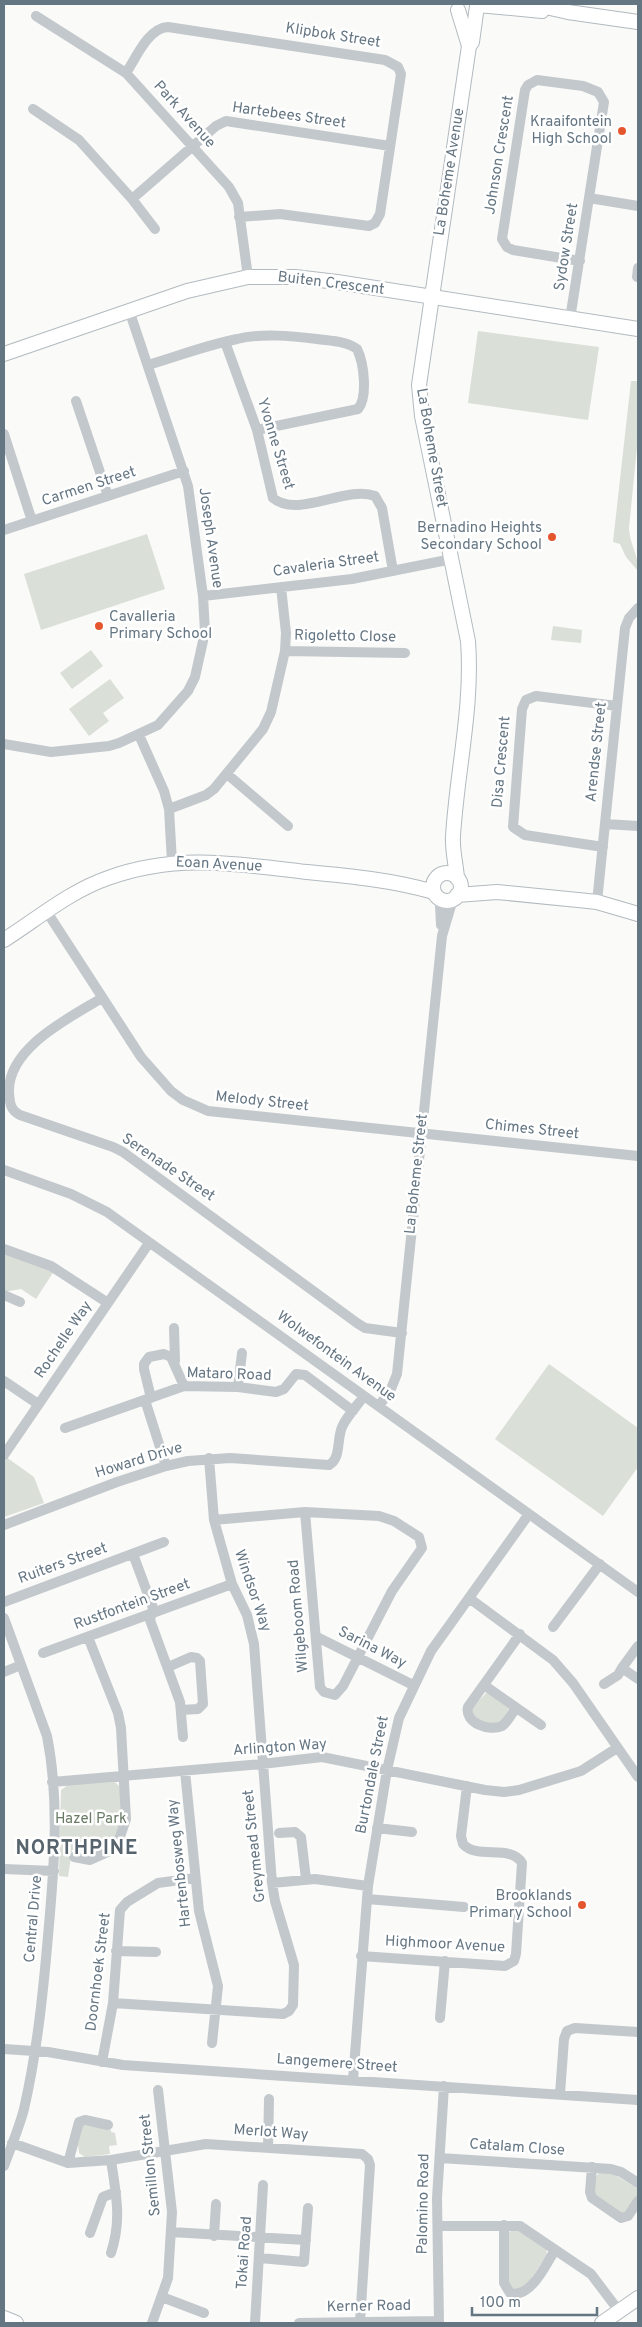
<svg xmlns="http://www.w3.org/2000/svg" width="642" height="2327" font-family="Overpass,sans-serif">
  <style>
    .green { fill: #dadfd7 }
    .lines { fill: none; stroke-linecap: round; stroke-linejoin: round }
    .secondary-casing { stroke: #b3babf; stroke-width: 16 }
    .street { stroke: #c3c8cc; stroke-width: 10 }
    .secondary { stroke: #fff; stroke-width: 14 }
    .poi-dot { fill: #e4572e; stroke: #fff; stroke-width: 2 }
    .labels { text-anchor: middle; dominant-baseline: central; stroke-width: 5; stroke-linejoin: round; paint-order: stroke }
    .street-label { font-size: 15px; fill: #657683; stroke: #fff }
    .poi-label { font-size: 15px; fill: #657683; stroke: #fff; text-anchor: end }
    .park-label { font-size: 15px; fill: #687a64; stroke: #fff }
    .district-label { font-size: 20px; font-weight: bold; letter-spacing: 1px; fill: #57646e; stroke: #fff }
  </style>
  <rect width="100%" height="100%" fill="#fafaf8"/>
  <!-- green -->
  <path class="green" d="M478,331L599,347L588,420L468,403Z
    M631,381H638V437L629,528C630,546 638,552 638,571L626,557L620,544L613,542Z
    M147,534L165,589L41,630L24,574Z
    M553,626L582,630L581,643L551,640Z
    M91,650L103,666L72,689L60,673Z
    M110,679L124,698L103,713L109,721L89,736L69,709Z
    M4,1253L54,1271L36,1299L21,1289L4,1292Z
    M549,1364L638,1428V1467L603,1516L495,1439Z
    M6,1457L34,1477L44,1503L4,1517V1461Z
    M486,1693H489L509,1708L503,1721C493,1726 480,1724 472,1716V1708Z
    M113,1780L120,1787L122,1826L109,1848L89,1856L82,1851L72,1850L68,1877L59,1876L61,1790L68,1785Z
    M83,2125L111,2130V2132L115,2133L117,2145L109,2146L110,2154L85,2157L79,2153L78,2145Z
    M600,2172L612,2173L638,2189L637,2197L623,2214L595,2196V2177Z
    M518,2229L546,2248L547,2255L528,2283L516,2290L508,2287V2232Z"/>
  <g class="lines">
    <defs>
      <path id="secondary" d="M532,4L568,12L638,22
        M478,5L542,11
        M458,10L469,46
        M4,354L187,291L248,277H295L337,282L638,329
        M433 887a14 14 0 1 1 28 0a14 14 0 1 1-28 0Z
        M457,878C456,864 452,850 453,836C457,771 473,706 468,641L422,416L419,385L469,46L472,42L477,6
        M457,895L497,892L578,900L597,902L638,914
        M4,940C37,919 70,891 108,878C178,853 236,864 307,872C350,876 392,880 434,892
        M4,2318L16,2323
        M602,2323L638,2298"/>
    </defs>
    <!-- secondary casing -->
    <use href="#secondary" class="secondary-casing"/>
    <!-- street -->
    <path class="street" d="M36,16L126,73L229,187L238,203L248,277
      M126,73C136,58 148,28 168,27L385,60L398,67L401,74L380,214L375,223L369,226L280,214L239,217
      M33,109L79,140L132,199L155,229
      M589,198L638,206
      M132,199L216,126L226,121L390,146
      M637,277L638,268
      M570,319L604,102L598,92L583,86L537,80L528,85L525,90L502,239L507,247L513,250L580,261
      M225,342L257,430L273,498C298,519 346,485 375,496L382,508L393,571
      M148,365C178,356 207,345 237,339C262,333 291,336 317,339C331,341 346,341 357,349C364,363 368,397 358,409L257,430
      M76,401L108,496
      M4,434L32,521
      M4,530L184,471
      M203,596L352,579L452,559
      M285,651L405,653
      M139,735L164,791L169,809L172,862
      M4,744L51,752L109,746L119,743L158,725L188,691L195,677L205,632L203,596L188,486L129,310
      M227,774L288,826
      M169,809L206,795L214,789L263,729L271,712L285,651L286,633L281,587
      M605,824L638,826
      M603,847L525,835L513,827L522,709L526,700L536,696L617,706
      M436,895L440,905L441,925
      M597,902L625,628L629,618L638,608
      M47,912L141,1057L171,1091L183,1100L208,1111L638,1156
      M102,998C69,1018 7,1048 9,1093C10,1103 10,1110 20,1115L113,1147L123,1152L357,1323L365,1328L402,1333
      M4,1170L71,1194L107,1212L638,1592
      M4,1249L51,1266L108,1303
      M4,1295L20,1302
      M174,1328L175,1361
      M4,1381L38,1404
      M238,1387L242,1353
      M151,1398L144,1369V1364L149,1357L164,1354L171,1357L184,1386
      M145,1400L166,1466
      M379,1406L391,1389L397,1374L442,936L453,899
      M65,1428L184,1386L238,1387L276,1392L284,1389L296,1374L305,1375L353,1411
      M4,1455L149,1243
      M214,1520L305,1512L379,1516L394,1521L419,1537L422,1548L392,1591L343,1686L335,1695L324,1692L320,1687L305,1512
      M4,1525L117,1482L166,1466L188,1461L230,1458L329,1465C342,1458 336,1437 343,1425C348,1415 357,1406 364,1396
      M133,1554L153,1608L150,1620L180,1702L183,1737
      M469,1598L553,1660L573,1683L638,1777
      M4,1602L164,1542
      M4,1618L47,1736C60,1802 54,1870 48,1936C43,1994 37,2052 24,2109C19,2128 11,2147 4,2166
      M553,1627L600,1564
      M317,1637L413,1685
      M638,1646L622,1668L638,1679
      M43,1653L232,1584
      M168,1667L191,1657L197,1658L200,1661L203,1704L198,1709L181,1710
      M4,1672L21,1665
      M604,1684L618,1675L622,1668
      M484,1685L541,1725
      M516,1708C512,1713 508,1722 502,1726C490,1732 464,1723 468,1707L520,1634
      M185,1771L199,1911L218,1986L212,2043
      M52,1782L262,1764L322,1757L485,1790L504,1792L519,1790L568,1775L581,1771L617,1748
      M377,1828L412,1832
      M279,1833L295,1832L301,1837L306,1879
      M74,1857L90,1860L110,1851L120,1837L126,1819L121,1728L118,1713L88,1637
      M4,1869L54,1871
      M272,1883L315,1879L368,1886
      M367,1899L464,1907
      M116,1951L156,1952
      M361,1956L505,1966L514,1961L516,1954L522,1863C511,1844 477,1860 463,1844L461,1836L467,1786
      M113,2003L283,2014L289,2011L293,2005L294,1965L275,1901L272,1883L254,1644L247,1615L232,1584L214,1520L209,1458
      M440,2018L445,1961
      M4,2049L48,2052L123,2065L638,2100
      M102,2062L113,2003L120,1910L127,1902L158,1883L195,1878
      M353,2080L368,1886L387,1770L399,1718L431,1651L529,1514
      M560,2094L564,2039L567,2031L575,2028L638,2032
      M12,2143L68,2163L111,2160L206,2144L362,2154L368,2159L370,2165L360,2322
      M268,2148L269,2099
      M440,2158L611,2169L621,2172L638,2183
      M68,2163L79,2122L85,2120L108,2125
      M592,2167L590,2192L592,2198L621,2218L628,2216L638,2201
      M504,2225V2283L510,2293C531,2299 546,2264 555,2250
      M438,2226H520L591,2274L619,2311
      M171,2232L306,2240
      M90,2233L103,2197L116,2192
      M214,2236L216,2204
      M111,2253C122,2219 116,2195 111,2160
      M260,2258L304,2262L308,2208
      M162,2297L204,2313
      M152,2323L168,2278L172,2212L158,2090
      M255,2323L263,2185
      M299,2323L439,2321
      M439,2323L437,2198L444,2086"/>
    <!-- secondary -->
    <use href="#secondary" class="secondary"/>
  </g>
  <!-- markers -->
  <g class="poi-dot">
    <circle cx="622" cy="131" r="5"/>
    <circle cx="552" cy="537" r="5"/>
    <circle cx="99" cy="626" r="5"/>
    <circle cx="582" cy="1905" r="5"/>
  </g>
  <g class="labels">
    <!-- street labels -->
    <g class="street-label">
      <text transform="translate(333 36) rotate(9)">Klipbok Street</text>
      <text transform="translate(184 115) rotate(48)">Park Avenue</text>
      <text transform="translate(289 116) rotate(8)">Hartebees Street</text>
      <text transform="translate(500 155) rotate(-81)">Johnson Crescent</text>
      <text transform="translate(450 172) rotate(-81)">La Boheme Avenue</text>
      <text transform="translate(567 247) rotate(-81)">Sydow Street</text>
      <text transform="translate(331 284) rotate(7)">Buiten Crescent</text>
      <text transform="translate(275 444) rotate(73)">Yvonne Street</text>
      <text transform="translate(431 448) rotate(80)">La Boheme Street</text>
      <text transform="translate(89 487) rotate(-18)">Carmen Street</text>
      <text transform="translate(210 538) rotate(82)">Joseph Avenue</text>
      <text transform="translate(326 565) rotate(-8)">Cavaleria Street</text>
      <text transform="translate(345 637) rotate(1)">Rigoletto Close</text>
      <text transform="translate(597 752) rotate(-84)">Arendse Street</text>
      <text transform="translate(502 762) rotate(-85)">Disa Crescent</text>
      <text transform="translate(219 865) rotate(3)">Eoan Avenue</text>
      <text transform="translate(262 1102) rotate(6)">Melody Street</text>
      <text transform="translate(532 1130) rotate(6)">Chimes Street</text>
      <text transform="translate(168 1168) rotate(34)">Serenade Street</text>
      <text transform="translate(417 1174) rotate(-84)">La Boheme Street</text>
      <text transform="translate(64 1340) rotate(-56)">Rochelle Way</text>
      <text transform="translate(336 1357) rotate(36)">Wolwefontein Avenue</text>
      <text transform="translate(229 1375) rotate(2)">Mataro Road</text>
      <text transform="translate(139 1461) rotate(-17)">Howard Drive</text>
      <text transform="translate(63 1564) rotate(-20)">Ruiters Street</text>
      <text transform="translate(252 1591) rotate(71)">Windsor Way</text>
      <text transform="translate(132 1605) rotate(-20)">Rustfontein Street</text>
      <text transform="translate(299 1616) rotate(-95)">Wilgeboom Road</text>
      <text transform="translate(372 1648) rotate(27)">Sarina Way</text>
      <text transform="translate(280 1748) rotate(-4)">Arlington Way</text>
      <text transform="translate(373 1775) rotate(-79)">Burtondale Street</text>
      <text transform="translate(255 1846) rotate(-96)">Greymead Street</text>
      <text transform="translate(180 1863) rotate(-96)">Hartenbosweg Way</text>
      <text transform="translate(34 1919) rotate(-85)">Central Drive</text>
      <text transform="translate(445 1945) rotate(3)">Highmoor Avenue</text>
      <text transform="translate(99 1972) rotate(-83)">Doornhoek Street</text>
      <text transform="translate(337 2064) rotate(4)">Langemere Street</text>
      <text transform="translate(271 2133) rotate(4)">Merlot Way</text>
      <text transform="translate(517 2148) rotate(4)">Catalam Close</text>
      <text transform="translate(151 2165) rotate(-96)">Semillon Street</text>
      <text transform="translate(424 2204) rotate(-89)">Palomino Road</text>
      <text transform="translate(245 2253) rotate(-86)">Tokai Road</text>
      <text transform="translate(369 2307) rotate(-1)">Kerner Road</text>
    </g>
    <!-- poi labels -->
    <g class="poi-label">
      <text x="612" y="122">Kraaifontein<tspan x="612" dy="17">High School</tspan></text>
      <text x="542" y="528">Bernadino Heights<tspan x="542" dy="17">Secondary School</tspan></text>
      <text x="109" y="617" text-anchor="start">Cavalleria<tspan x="109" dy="17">Primary School</tspan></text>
      <text x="572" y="1896">Brooklands<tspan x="572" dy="17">Primary School</tspan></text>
    </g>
    <!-- park labels -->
    <g class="park-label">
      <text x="91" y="1819">Hazel Park</text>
    </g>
    <!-- district labels -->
    <g class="district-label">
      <text x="77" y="1849">NORTHPINE</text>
    </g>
  </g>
  <!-- border -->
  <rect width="642" height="2327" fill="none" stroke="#657683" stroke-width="10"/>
  <!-- scale -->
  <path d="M472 2307v8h125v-8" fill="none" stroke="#657683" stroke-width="2.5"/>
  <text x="480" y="2307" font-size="15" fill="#657683" stroke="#ffffff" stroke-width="4" paint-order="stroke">100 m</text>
</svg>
